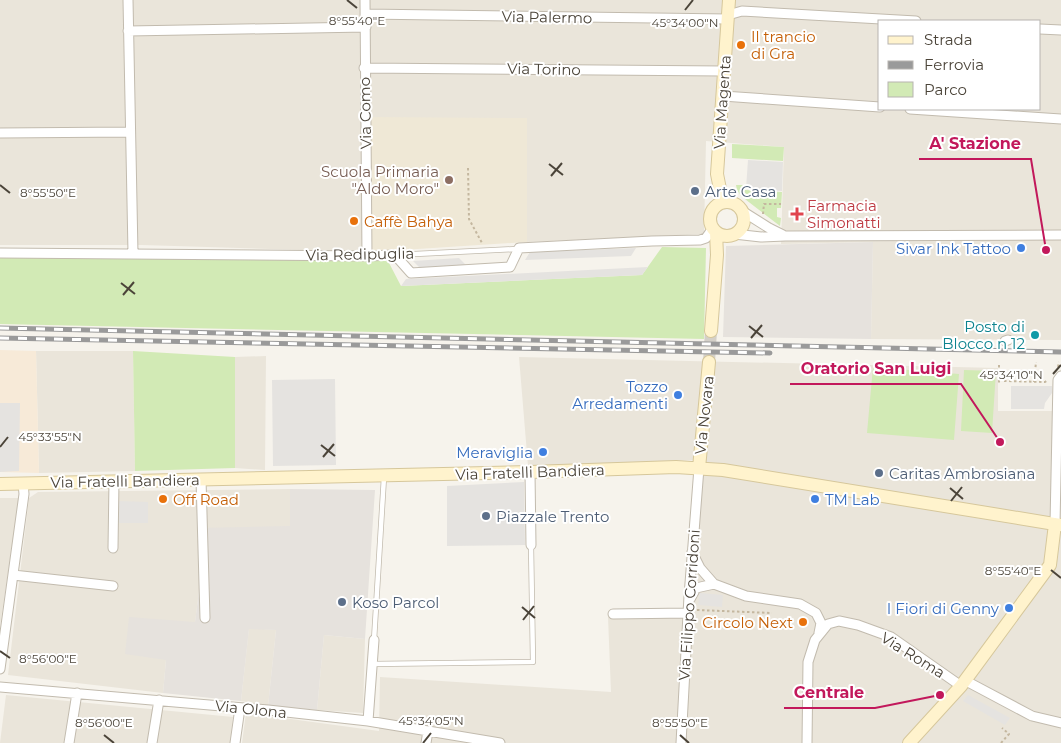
<svg xmlns="http://www.w3.org/2000/svg" width="1061" height="743" font-family="Montserrat,sans-serif">
  <style>
    .residential { fill: #eae5da; fill-rule: evenodd }
    .commercial { fill: #f7ead8 }
    .industrial { fill: #e6e2dd }
    .education { fill: #efe8d6 }
    .green { fill: #d2eab5 }
    .parking { fill: #e5e3e0 }
    .lines { fill: none; stroke-linecap: round; stroke-linejoin: round }
    .secondary-tunnel { stroke: #d4d0c8; stroke-width: 12; stroke-dasharray: 12 6; stroke-linecap: butt }
    .lane-casing { stroke: #c2bbae; stroke-width: 6 }
    .street-casing { stroke: #c2bbae; stroke-width: 11 }
    .secondary-casing { stroke: #d6c79b; stroke-width: 14 }
    .path { stroke: #c4b79f; stroke-width: 2; stroke-dasharray: 2.5 2.5; stroke-linecap: butt }
    .lane { stroke: #fff; stroke-width: 4.5 }
    .street { stroke: #fff; stroke-width: 9 }
    .secondary { stroke: #fff3cd; stroke-width: 12 }
    .rail-casing { stroke: #9a9a9a; stroke-width: 5 }
    .rail { stroke: #fff; stroke-width: 3; stroke-dasharray: 9; stroke-linecap: butt }
    .ticks { fill: none; stroke: #4b4439; stroke-width: 2 }
    .food-dot { fill: #e8710a; stroke: #fff; stroke-width: 2 }
    .education-dot { fill: #8d6e63; stroke: #fff; stroke-width: 2 }
    .service-dot { fill: #5c6f8a; stroke: #fff; stroke-width: 2 }
    .health-dot { fill: #e0444e; stroke: #fff; stroke-width: 2 }
    .shop-dot { fill: #3f7fe0; stroke: #fff; stroke-width: 2 }
    .culture-dot { fill: #0f9aa8; stroke: #fff; stroke-width: 2 }
    .labels { text-anchor: middle; dominant-baseline: central; stroke-width: 4; stroke-linejoin: round; paint-order: stroke }
    .street-label { font-size: 15px; fill: #4b4439; stroke: #fff }
    .food-label { font-size: 15px; fill: #c56008; stroke: #fff; text-anchor: start }
    .education-label { font-size: 15px; fill: #785e54; stroke: #fff; text-anchor: end }
    .service-label { font-size: 15px; fill: #4e5e75; stroke: #fff; text-anchor: start }
    .health-label { font-size: 15px; fill: #be3a42; stroke: #fff; text-anchor: start }
    .shop-label { font-size: 15px; fill: #366cbe; stroke: #fff; text-anchor: end }
    .culture-label { font-size: 15px; fill: #0d838f; stroke: #fff; text-anchor: end }
    .ticks-label { font-size: 12px; text-anchor: middle; fill: #4b4439; stroke: #fff; stroke-width: 4; stroke-linejoin: round; paint-order: stroke }
    .leader { fill: none; stroke: #c2185b; stroke-width: 2 }
    .callout-dot { fill: #c2185b; stroke: #fff; stroke-width: 2 }
    .callout-label { font-size: 16px; text-anchor: middle; font-weight: bold; fill: #c2185b; stroke: #fff; stroke-width: 4; stroke-linejoin: round; paint-order: stroke }
  </style>
  <rect width="100%" height="100%" fill="#f6f3ec"/>
  <!-- residential -->
  <path class="residential" d="M0,0H1061V340L871,339L873,242L781,244L784,147L706,141L704,234L527,242V118L371,252L142,245H0ZM880,21H1040V109H880Z
    M36,351H133L135,471L39,473Z
    M266,356L265,470L235,468V357Z
    M519,357L998,368V411H1061V743H242L246,713L379,731L380,677L611,692L608,617L682,616L695,460L528,466Z
    M290,489V526L199,591L195,623L166,660L163,693L8,675L29,498L38,492Z
    M0,498H19L0,626Z
    M249,628L276,630L268,706L241,701Z
    M324,635L365,639L363,713L317,710Z
    M6,695L233,717L230,743H0Z"/>
  <!-- commercial -->
  <path class="commercial" d="M0,350L36,351L39,473L0,472Z"/>
  <!-- industrial -->
  <path class="industrial" d="M873,242L871,339L723,337L726,246Z
    M290,489L375,490L365,639L324,635L317,710L268,706L276,630L249,629L241,701L163,693L166,660L125,654L129,617L195,622L199,591L198,528L290,526Z"/>
  <!-- education -->
  <path class="education" d="M369,117L527,118V242L371,252Z"/>
  <!-- green -->
  <path class="green" d="M732,144L784,147L783,161L732,158Z
    M736,185H745V190L782,192L781,208H777V217L781,218L780,226L741,196L737,190Z
    M662,247L706,248L704,339L0,324V255L388,261L401,286L642,275Z
    M133,351L235,357V468L135,471Z
    M873,367L959,374L954,440L867,433Z
    M964,370L996,371L992,433L961,431Z"/>
  <!-- parking -->
  <path class="parking" d="M748,160L783,162L782,191L746,189Z
    M636,248L631,256L525,260L530,252Z
    M459,258L466,265L420,268L413,261Z
    M648,267L642,275L401,286L406,279Z
    M335,379L336,465L273,466L272,380Z
    M1011,386H1052V393L1045,403L1044,409H1011Z
    M0,403H20L19,471L0,472Z
    M524,482L525,545L447,546V486Z
    M118,501L148,502V523H118Z
    M700,593L723,595L722,607L698,605Z
    M968,695L1010,718L1005,725L963,701Z"/>
  <g class="lines">
    <!-- secondary-tunnel -->
    <path class="secondary-tunnel" d="M709,362L711,331"/>
    <defs>
      <path id="lane" d="M395,255L517,249
        M374,640L384,477
        M372,664L533,662L531,545"/>
      <path id="street" d="M128,0L133,253
        M365,0L367,256
        M365,14L728,19
        M728,15L742,11L916,21
        M1040,29L1061,30
        M128,31L366,27
        M364,68L723,71
        M723,96L880,107
        M910,109L1061,119
        M0,133L130,132
        M742,211L769,228L783,235
        M734,234L761,237L785,236L1061,235
        M0,253L367,256L395,255L411,273L510,267L519,248L652,241L700,240L706,238L713,228
        M1005,341L1008,340
        M530,472L531,545
        M201,479L205,618
        M1055,524L1058,380L1061,376
        M113,548L114,481
        M692,552L700,568L714,584L746,596L800,604L816,613L821,623L819,633
        M13,575L113,586
        M690,599L696,588L714,584
        M613,614L688,613
        M0,669L24,494L23,483
        M964,682H968L1032,716L1061,723
        M0,687L268,710L368,721L500,743
        M368,721L374,640
        M69,743L77,693
        M152,743L159,700
        M235,743L240,708
        M426,743L428,731
        M681,743L689,596L699,468
        M807,743L808,662L815,640L828,624L839,621L858,625L891,637L961,686"/>
      <path id="secondary" d="M725,202L721,194L717,174L729,0
        M710 219a17 17 0 1 1 34 0a17 17 0 1 1-34 0Z
        M711,331L717,255L716,232
        M699,468L709,362
        M0,484L530,472L676,467L723,470L1061,525
        M909,743L961,686L1050,565L1055,524"/>
    </defs>
    <!-- lane casing -->
    <use href="#lane" class="lane-casing"/>
    <!-- street casing -->
    <use href="#street" class="street-casing"/>
    <!-- secondary casing -->
    <use href="#secondary" class="secondary-casing"/>
    <!-- path -->
    <path class="path" d="M468,168L469,219L482,243
      M763,214L764,204H781
      M999,365V383H1000
      M1058,367L1059,362
      M1004,381L1045,382L1048,380
      M1034,382L1036,362
      M697,610L772,613
      M1001,743L1009,734L1002,728"/>
    <!-- lane -->
    <use href="#lane" class="lane"/>
    <!-- street -->
    <use href="#street" class="street"/>
    <!-- secondary -->
    <use href="#secondary" class="secondary"/>
    <defs>
      <path id="rail" d="M0,328L1061,352
        M0,338L770,353"/>
    </defs>
    <!-- rail casing -->
    <use href="#rail" class="rail-casing"/>
    <!-- rail -->
    <use href="#rail" class="rail"/>
  </g>
  <!-- ticks -->
  <path class="ticks" d="M347,0L357,8M685,10L693,0M549,164L563,175M551,176L562,163M0,185L10,193M121,283L135,294M123,295L134,282M749,326L763,337M751,338L762,325M1053,374L1061,365M321,445L335,456M0,447L8,437M323,457L334,444M950,488L963,499M951,501L962,487M1051,570L1061,578M522,607L535,618M523,620L534,606M0,651L10,658M104,735L114,743M680,735L689,743M423,743L431,733"/>
  <!-- markers -->
  <g class="food-dot">
    <circle cx="741" cy="45" r="5"/>
    <circle cx="354" cy="221" r="5"/>
    <circle cx="163" cy="499" r="5"/>
    <circle cx="803" cy="622" r="5"/>
  </g>
  <circle class="education-dot" cx="449" cy="180" r="5"/>
  <g class="service-dot">
    <circle cx="695" cy="191" r="5"/>
    <circle cx="879" cy="473" r="5"/>
    <circle cx="486" cy="516" r="5"/>
    <circle cx="342" cy="602" r="5"/>
  </g>
  <path class="health-dot" d="M794.5 206.5h5v5h5v5h-5v5h-5v-5h-5v-5h5z"/>
  <g class="shop-dot">
    <circle cx="1021" cy="248" r="5"/>
    <circle cx="678" cy="395" r="5"/>
    <circle cx="543" cy="452" r="5"/>
    <circle cx="815" cy="499" r="5"/>
    <circle cx="1009" cy="608" r="5"/>
  </g>
  <circle class="culture-dot" cx="1035" cy="335" r="5"/>
  <g class="labels">
    <!-- street labels -->
    <g class="street-label">
      <text transform="translate(547 17) rotate(1)">Via Palermo</text>
      <text transform="translate(544 69) rotate(1)">Via Torino</text>
      <text transform="translate(722 102) rotate(-86)">Via Magenta</text>
      <text transform="translate(365 113) rotate(-91)">Via Como</text>
      <text transform="translate(360 254) rotate(-1)">Via Redipuglia</text>
      <text transform="translate(704 415) rotate(-84)">Via Novara</text>
      <text transform="translate(530 472) rotate(-2)">Via Fratelli Bandiera</text>
      <text transform="translate(125 481) rotate(-1)">Via Fratelli Bandiera</text>
      <text transform="translate(689 605) rotate(-86)">Via Filippo Corridoni</text>
      <text transform="translate(913 655) rotate(32)">Via Roma</text>
      <text transform="translate(251 709) rotate(6)">Via Olona</text>
    </g>
    <!-- food labels -->
    <g class="food-label">
      <text x="751" y="36">Il trancio<tspan x="751" dy="17">di Gra</tspan></text>
      <text x="364" y="221">Caffè Bahya</text>
      <text x="173" y="499">Off Road</text>
      <text x="793" y="622" text-anchor="end">Circolo Next</text>
    </g>
    <!-- education labels -->
    <g class="education-label">
      <text x="439" y="171">Scuola Primaria<tspan x="439" dy="17">"Aldo Moro"</tspan></text>
    </g>
    <!-- service labels -->
    <g class="service-label">
      <text x="705" y="191">Arte Casa</text>
      <text x="889" y="473">Caritas Ambrosiana</text>
      <text x="496" y="516">Piazzale Trento</text>
      <text x="352" y="602">Koso Parcol</text>
    </g>
    <!-- health labels -->
    <g class="health-label">
      <text x="807" y="205">Farmacia<tspan x="807" dy="17">Simonatti</tspan></text>
    </g>
    <!-- shop labels -->
    <g class="shop-label">
      <text x="1011" y="248">Sivar Ink Tattoo</text>
      <text x="668" y="386">Tozzo<tspan x="668" dy="17">Arredamenti</tspan></text>
      <text x="533" y="452">Meraviglia</text>
      <text x="825" y="499" text-anchor="start">TM Lab</text>
      <text x="999" y="608">I Fiori di Genny</text>
    </g>
    <!-- culture labels -->
    <g class="culture-label">
      <text x="1025" y="326">Posto di<tspan x="1025" dy="17">Blocco n 12</tspan></text>
    </g>
  </g>
  <g class="ticks-label">
    <text x="357" y="25">8°55'40"E</text>
    <text x="685" y="27">45°34'00"N</text>
    <text x="48" y="197">8°55'50"E</text>
    <text x="1011" y="379">45°34'10"N</text>
    <text x="50" y="441">45°33'55"N</text>
    <text x="1013" y="575">8°55'40"E</text>
    <text x="48" y="663">8°56'00"E</text>
    <text x="431" y="725">45°34'05"N</text>
    <text x="104" y="727">8°56'00"E</text>
    <text x="680" y="727">8°55'50"E</text>
  </g>
  <!-- callouts -->
  <path class="leader" d="M1046 250L1031 159H919M1000 442L961 384H790M940 695L875 708H784"/>
  <g class="callout-dot">
    <circle cx="1046" cy="250" r="5"/>
    <circle cx="1000" cy="442" r="5"/>
    <circle cx="940" cy="695" r="5"/>
  </g>
  <g class="callout-label">
    <text x="975" y="149">A' Stazione</text>
    <text x="876" y="374">Oratorio San Luigi</text>
    <text x="829" y="698">Centrale</text>
  </g>
  <!-- legend -->
  <rect x="878" y="20" width="162" height="90" fill="#ffffff" stroke="#b7b4b0"/>
  <rect x="888" y="36" width="25" height="8" fill="#fff3cd" stroke="#b7b4b0"/>
  <text x="924" y="45" font-size="15" fill="#4b4439">Strada</text>
  <rect x="888" y="61" width="25" height="8" fill="#9a9a9a" stroke="#b7b4b0"/>
  <text x="924" y="70" font-size="15" fill="#4b4439">Ferrovia</text>
  <rect x="888" y="82" width="25" height="15" fill="#d2eab5" stroke="#b7b4b0"/>
  <text x="924" y="95" font-size="15" fill="#4b4439">Parco</text>
</svg>
